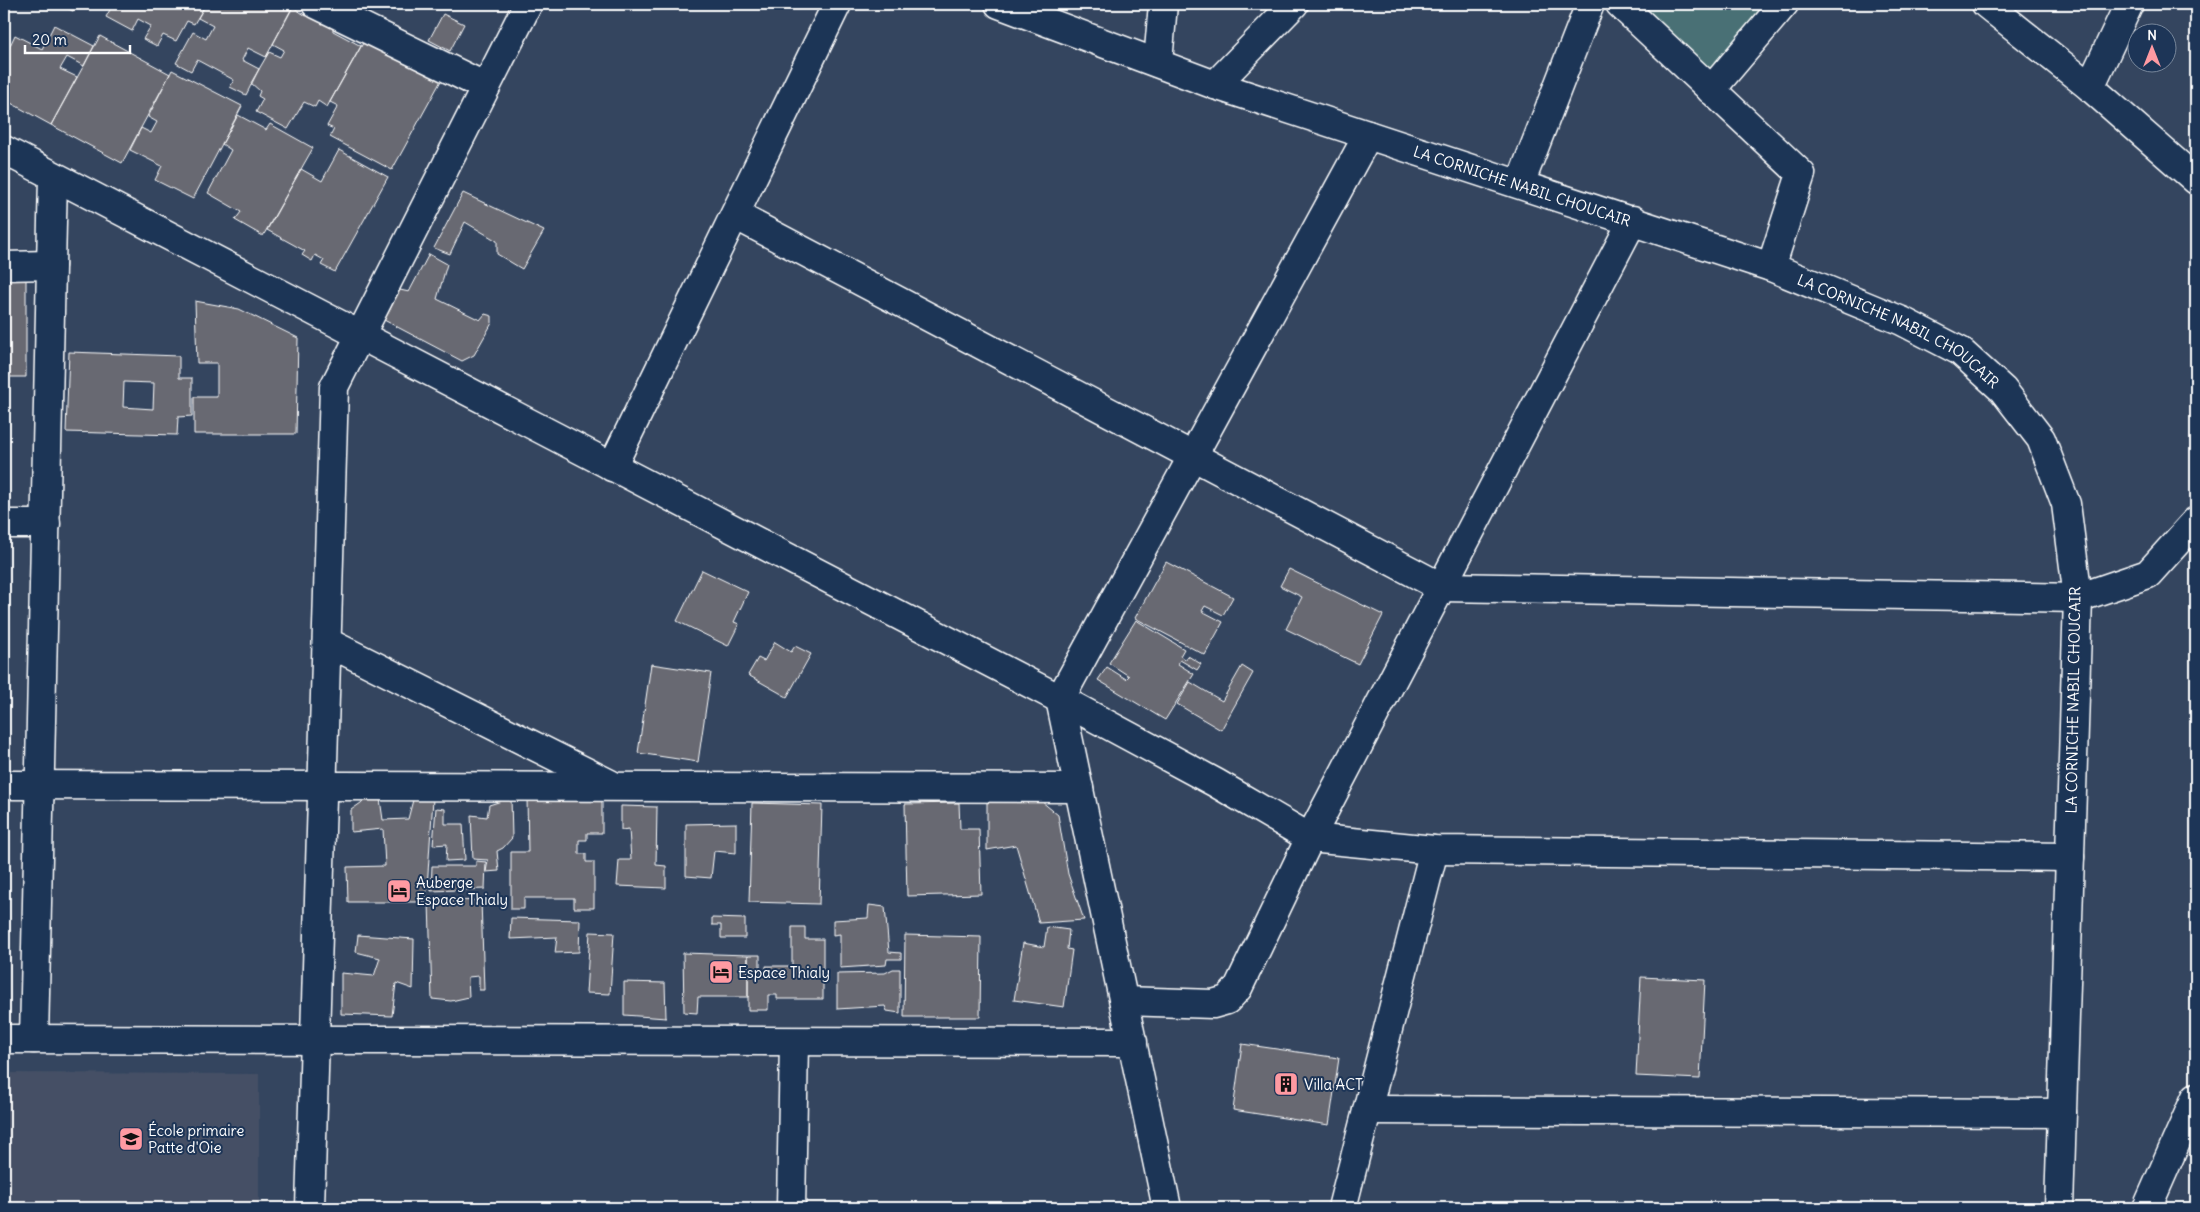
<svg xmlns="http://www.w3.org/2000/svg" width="2200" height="1212" font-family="Delius,sans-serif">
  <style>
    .built { fill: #445065 }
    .green { fill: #486f74; stroke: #a4b7ba }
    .building { fill: #686972; stroke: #fff; fill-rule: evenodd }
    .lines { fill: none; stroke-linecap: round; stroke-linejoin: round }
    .minor-casing { stroke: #fff; stroke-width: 31 }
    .minor { stroke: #1d3557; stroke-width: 28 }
    .labels { text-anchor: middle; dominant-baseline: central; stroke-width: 4; stroke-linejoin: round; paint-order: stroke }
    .street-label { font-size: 15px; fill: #fff; stroke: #1d3557 }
    .poi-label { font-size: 15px; fill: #fff; stroke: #1d3557; text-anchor: start }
  </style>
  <rect width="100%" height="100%" fill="#34455f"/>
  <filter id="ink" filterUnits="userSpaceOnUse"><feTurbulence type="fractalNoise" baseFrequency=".02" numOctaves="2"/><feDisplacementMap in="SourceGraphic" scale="10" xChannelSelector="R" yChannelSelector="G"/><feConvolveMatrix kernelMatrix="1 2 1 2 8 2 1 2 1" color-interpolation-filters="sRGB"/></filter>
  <g filter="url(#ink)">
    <!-- built -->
    <path class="built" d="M4,1073L259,1074V1208H11V1205H4Z"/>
    <!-- green -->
    <path class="green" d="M1628,4H1767L1710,74Z"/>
    <!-- building -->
    <path class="building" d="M58,4H77L73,11Z
      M113,4H206L194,24L187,21L176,41L163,35L157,46L143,39L151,26L138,19L132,31L106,17Z
      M206,4H294L266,57L248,48L242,60L259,69L246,95L230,87L234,80L197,60L191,71L176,63L193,32L206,39L213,26L198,18Z
      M293,7L306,16L311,14L332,22L333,31L361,46L327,107L318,101L315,107L304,102L288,129L256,112L263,99L258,96L260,91L251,83L269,52L280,57L284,50L273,44Z
      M443,14L464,24L450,51L429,40Z
      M54,25L94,46L84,66L67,57L60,69L77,77L51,125L9,102L6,108L4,107V58L15,35L42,49Z
      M100,36L170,74L122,163L51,125Z
      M367,36L443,77L392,170L330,137L334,129L327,126L338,106L330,102Z
      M172,70L242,106L193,199L155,180L162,166L130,150L141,128L151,133L157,122L148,117Z
      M238,115L266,130L270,124L313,148L263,236L235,220L241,212L208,193L231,150L222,144Z
      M339,150L388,177L335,272L321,265L324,260L315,255L312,261L302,255L305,251L267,230L301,169L322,181Z
      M463,193L544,231L522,269L497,254V241L465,222L450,254L434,248Z
      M429,254L447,264L437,299L480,320L485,314L492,316V323L474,355L462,361L384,320L400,290L409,292Z
      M4,275H26V377H4Z
      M195,301L239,309L298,338L296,434H194V397H217V363H197Z
      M69,352L179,356V378H192V416L178,417L177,435L66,432ZM124,382L154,383L153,409L123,407Z
      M1166,562L1233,597L1223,615L1205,606L1202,611L1223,622L1205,655L1135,618Z
      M1289,569L1383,615L1358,664L1286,629L1302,597L1280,586Z
      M702,570L748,592L734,622L739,624L728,646L677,621Z
      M1136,620L1184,649L1180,656L1185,660L1188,656L1201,664L1197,670L1180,660L1178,664L1194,674L1165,720L1098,680L1107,667L1126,679L1129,676L1109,663Z
      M775,642L791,652L795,646L811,654L787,697L748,675L758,658L764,661Z
      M651,664L711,673L698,762L638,753Z
      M1242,666L1253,673L1221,730L1177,704L1190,682L1222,701Z
      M527,797H602V833H587V840H579V854H586V862H594V908H574V898H524V909H511V852H528Z
      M368,798L380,799L383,820L408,819L413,800L433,799L426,902H348L347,867L385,866L383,829L351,832V810Z
      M511,798L512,838L503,848L497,851L499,871L486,872L488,860L473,859L471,815L487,817L489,805Z
      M987,799L1041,801L1058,815L1068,874L1084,920L1039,923L1016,845L987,850Z
      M752,803L822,805L819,904L749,902Z
      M959,803L960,829H979L981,894L907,896L905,804Z
      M621,806L657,807L656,865L666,866V888L617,886L619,860H631L629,829L621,830Z
      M436,808L445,809V824H463L465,860L446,861L447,844L433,845Z
      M736,823V853L714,851L711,878L686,876V824Z
      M476,861L486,862L485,889L431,891L432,866H476Z
      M481,900L484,990H479V976L468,977L469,997L451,1001L432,999L429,902Z
      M869,905L885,907L889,952L901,953V959H887L886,965L840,968V934L833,935V920L868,918Z
      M511,918L580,920L579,952L555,953L557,937L510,939Z
      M712,918L745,919V938H721V925H712Z
      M792,927H805V939H823V999H777V995H768V1010H748V955H760V972H766V966H792Z
      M1047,927L1069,930L1067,949L1072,950L1064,1007L1014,1000L1023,943L1044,947Z
      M590,932L614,933L610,994L586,993Z
      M358,935L414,939L413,989L396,983L392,1016L341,1014V973L374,976L380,958L356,952Z
      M905,935L981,937L980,1017H904Z
      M683,953L748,955V997H698L697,1013L684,1012Z
      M893,969H900V1013L887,1011L885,1006L837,1009V974L885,973Z
      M1641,977L1705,980L1700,1079L1636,1076Z
      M624,982L665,983L666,1018L624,1015Z
      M1242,1044L1339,1058L1329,1125L1233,1110Z"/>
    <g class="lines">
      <defs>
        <g id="minor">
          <path d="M316,4L486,87"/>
          <path id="s1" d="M999,4L1215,85L1771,267L1902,321L1960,351L2003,390L2041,439L2066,504L2078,598L2059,1208"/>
          <path d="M1620,4L1801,174L1771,267"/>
          <path d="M1986,4L2090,87L2196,180"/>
          <path d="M1158,62L1163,4"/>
          <path d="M1215,85L1294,4"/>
          <path d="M2090,87L2129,4"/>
          <path d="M1711,90L1784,4"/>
          <path d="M4,150L1060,699L1216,783L1310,838L1434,850L2070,857"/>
          <path d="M1520,184L1590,4"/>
          <path d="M735,215L1441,587L2078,598L2148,574L2196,521"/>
          <path d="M4,266L51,265"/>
          <path d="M612,467L837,4"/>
          <path d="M4,524H46"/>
          <path d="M327,642L610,784"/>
          <path d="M4,785L1079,788"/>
          <path d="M1124,1001L1213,1004L1227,1000L1238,988L1310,838L1633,220"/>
          <path d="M4,1039L1133,1042"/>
          <path d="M34,1039L53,176"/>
          <path d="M1367,1110L2062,1113"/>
          <path d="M310,1208L334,387L528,4"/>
          <path d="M791,1208L794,1042"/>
          <path d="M1167,1208L1060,699L1368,135"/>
          <path d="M1342,1208L1434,850"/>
          <path d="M2147,1208L2196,1097"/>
        </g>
      </defs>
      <!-- minor casing -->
      <use href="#minor" class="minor-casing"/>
      <!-- minor -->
      <use href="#minor" class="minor"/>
    </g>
  </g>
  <!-- icons -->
  <defs>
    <symbol id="hotel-square" viewBox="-11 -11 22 22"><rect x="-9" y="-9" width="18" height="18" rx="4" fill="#ff9aa2" stroke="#1d3557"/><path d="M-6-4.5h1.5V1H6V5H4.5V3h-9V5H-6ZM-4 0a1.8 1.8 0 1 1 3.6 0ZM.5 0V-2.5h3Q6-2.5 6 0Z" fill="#111"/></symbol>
    <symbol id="building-square" viewBox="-11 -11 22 22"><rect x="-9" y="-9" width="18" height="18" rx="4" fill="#ff9aa2" stroke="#1d3557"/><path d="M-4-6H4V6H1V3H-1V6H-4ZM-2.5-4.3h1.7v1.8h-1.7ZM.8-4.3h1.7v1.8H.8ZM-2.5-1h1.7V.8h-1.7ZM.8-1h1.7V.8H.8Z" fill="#111"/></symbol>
    <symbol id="school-square" viewBox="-11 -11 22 22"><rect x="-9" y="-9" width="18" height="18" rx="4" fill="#ff9aa2" stroke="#1d3557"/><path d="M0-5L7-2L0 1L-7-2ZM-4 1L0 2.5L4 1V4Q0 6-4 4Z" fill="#111"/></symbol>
  </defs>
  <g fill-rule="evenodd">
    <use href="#hotel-square" x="385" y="877" width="28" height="28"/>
    <use href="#hotel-square" x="707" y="958" width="28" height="28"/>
    <use href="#building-square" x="1272" y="1070" width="28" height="28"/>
    <use href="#school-square" x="117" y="1125" width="28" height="28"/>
  </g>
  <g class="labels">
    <!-- street labels -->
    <g class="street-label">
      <text stroke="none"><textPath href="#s1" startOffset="554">LA CORNICHE NABIL CHOUCAIR</textPath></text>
      <text stroke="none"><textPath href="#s1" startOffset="959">LA CORNICHE NABIL CHOUCAIR</textPath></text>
      <text transform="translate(2073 700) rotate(-89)">LA CORNICHE NABIL CHOUCAIR</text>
    </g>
    <!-- poi labels -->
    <g class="poi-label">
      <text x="416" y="882">Auberge<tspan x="416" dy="17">Espace Thialy</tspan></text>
      <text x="738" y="972">Espace Thialy</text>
      <text x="1304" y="1084">Villa ACT</text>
      <text x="148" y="1130">École primaire<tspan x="148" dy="17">Patte d'Oie</tspan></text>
    </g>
  </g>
  <!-- margin -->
  <rect width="2200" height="1212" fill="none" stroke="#1d3557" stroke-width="20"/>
  <rect x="10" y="10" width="2180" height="1192" fill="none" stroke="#fff" stroke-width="2" filter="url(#ink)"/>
  <!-- north arrow -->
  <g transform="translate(2152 48)"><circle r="24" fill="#1d3557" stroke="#77869a"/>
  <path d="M0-4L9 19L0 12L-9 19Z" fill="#ff9aa2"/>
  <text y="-8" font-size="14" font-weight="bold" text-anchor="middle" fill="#ffffff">N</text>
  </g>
  <!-- scale -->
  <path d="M25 45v8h105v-8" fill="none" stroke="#ffffff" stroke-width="2.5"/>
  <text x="32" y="45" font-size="15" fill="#ffffff" stroke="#1d3557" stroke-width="4" paint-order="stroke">20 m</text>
</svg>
